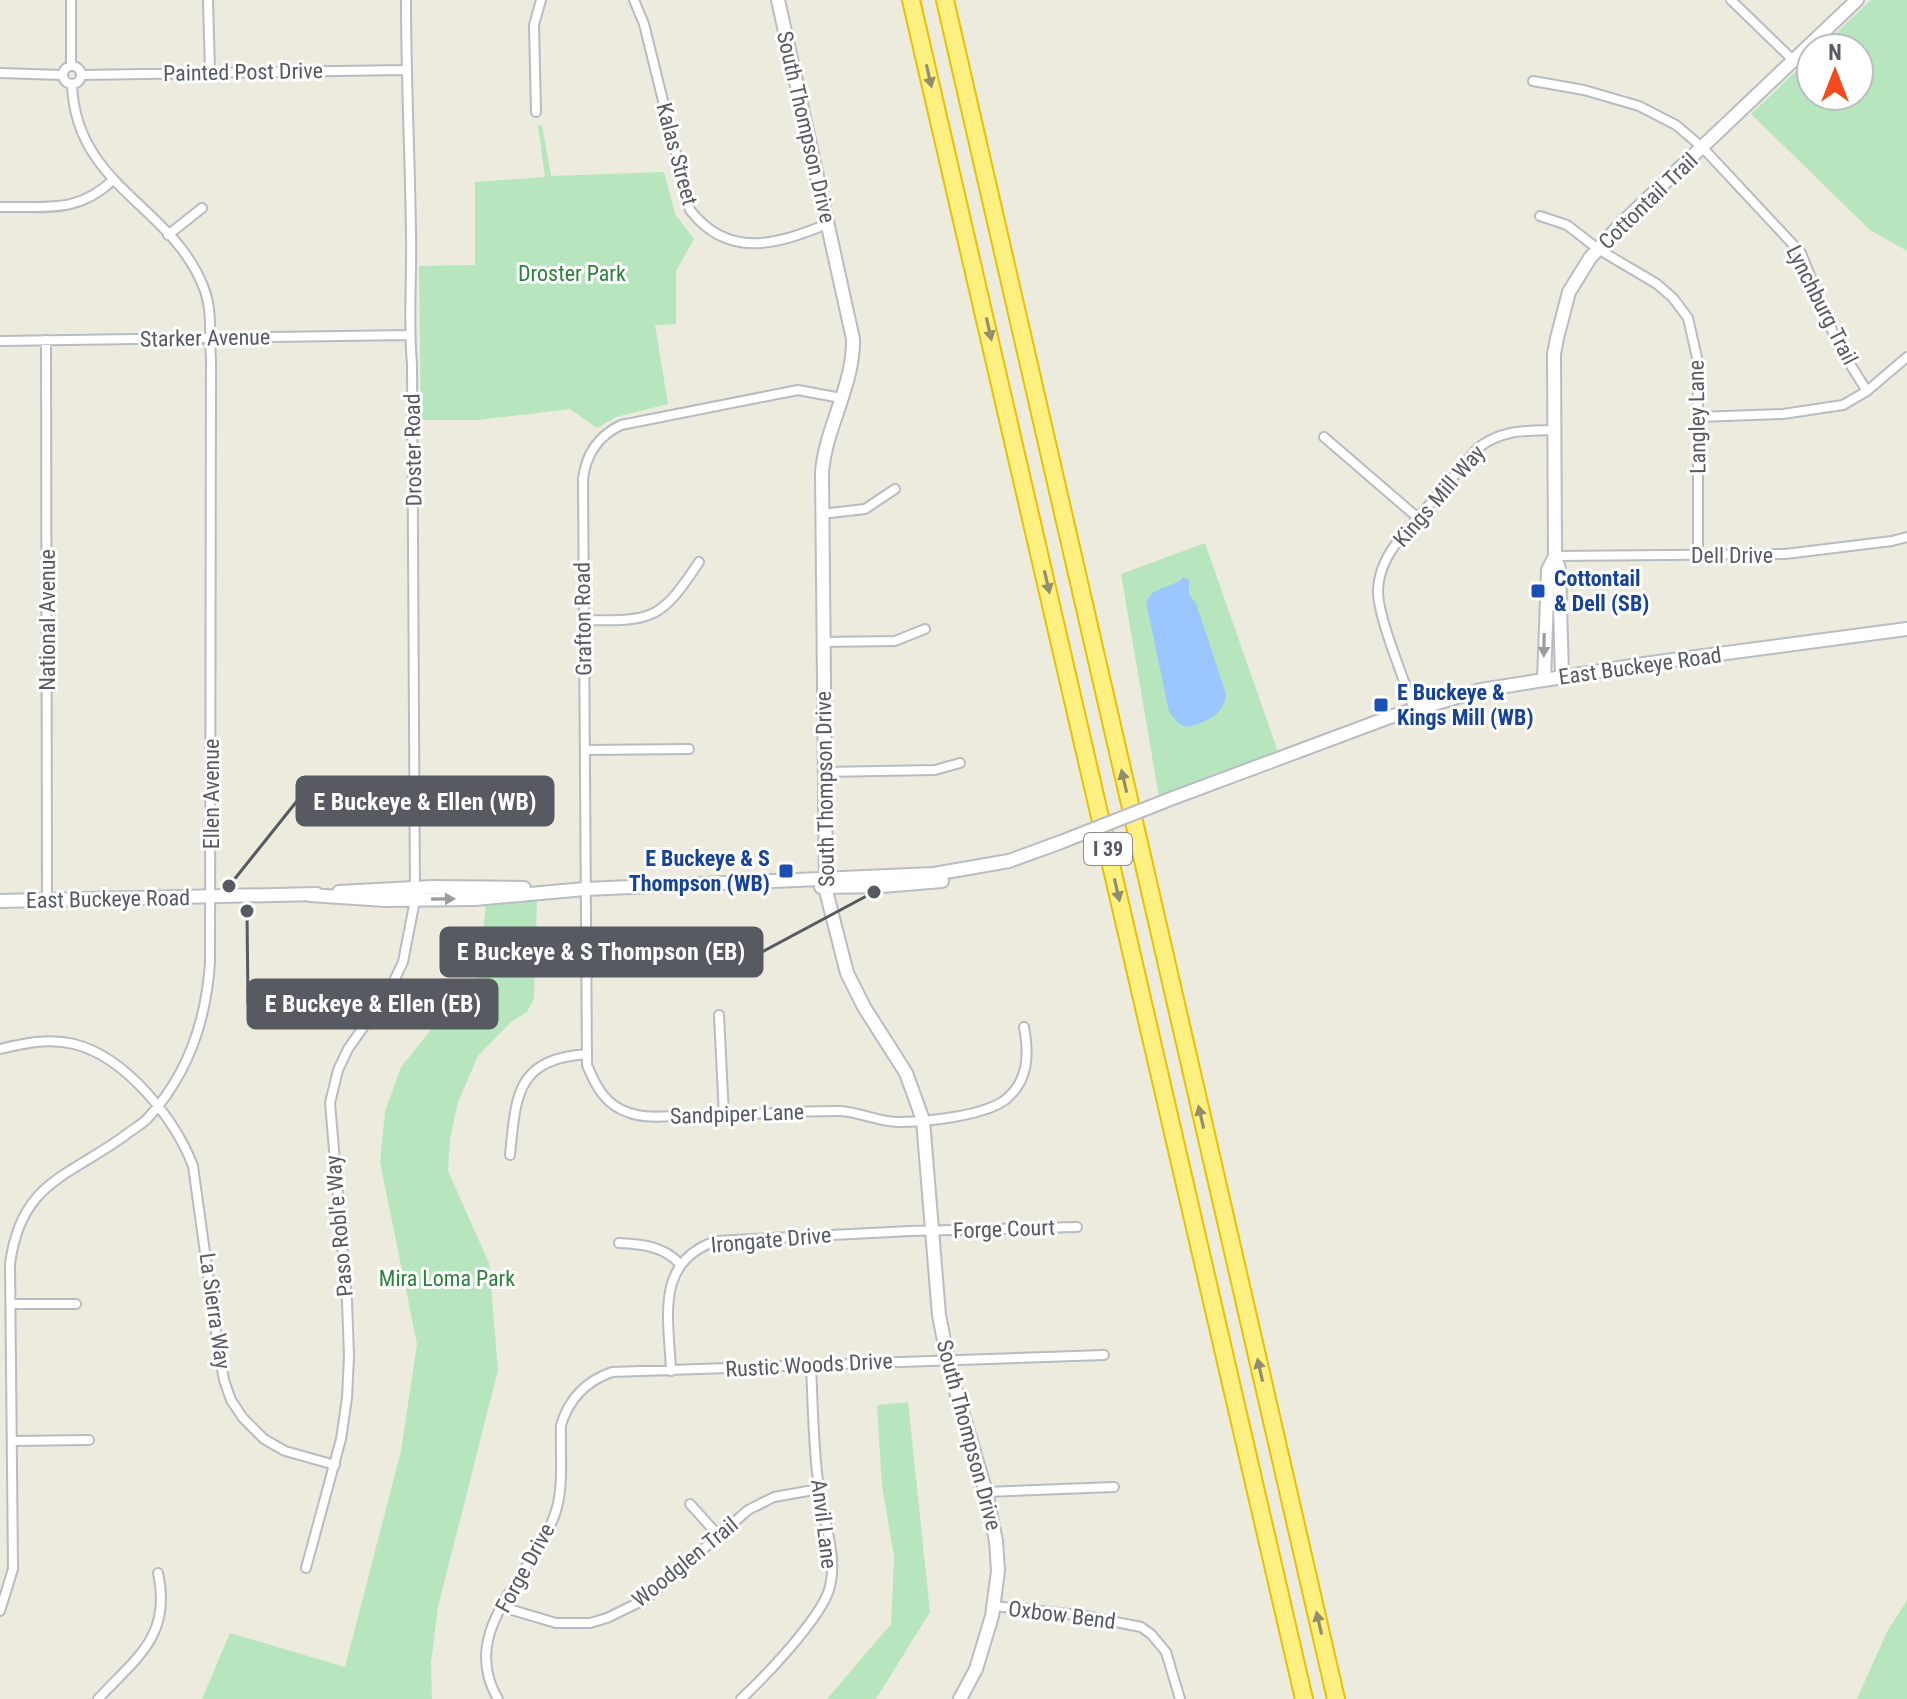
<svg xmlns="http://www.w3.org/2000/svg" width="1907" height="1699" font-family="'Roboto Condensed',sans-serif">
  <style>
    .green { fill: #b7e6be }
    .water { fill: #9bc6ff }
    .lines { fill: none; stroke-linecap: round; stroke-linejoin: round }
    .street-casing { stroke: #b9bbc2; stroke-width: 12 }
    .secondary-casing { stroke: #b9bcc4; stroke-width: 16 }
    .highway-casing { stroke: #eac100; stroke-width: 20 }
    .street { stroke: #fff; stroke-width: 8 }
    .secondary { stroke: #fff; stroke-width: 12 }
    .highway { stroke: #fff082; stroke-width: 16 }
    .secondary-bridge-casing { stroke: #b9bcc4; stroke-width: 16; stroke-linecap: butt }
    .secondary-bridge { stroke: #fff; stroke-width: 12 }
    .oneway { fill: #928e6d }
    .oneway2 { fill: #9a9ca0 }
    .transit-dot { fill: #1a4fb4; stroke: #fff; stroke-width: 3 }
    .labels { text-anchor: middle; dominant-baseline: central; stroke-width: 6; stroke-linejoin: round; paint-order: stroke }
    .shield { fill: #fff; stroke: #898c90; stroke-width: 2 }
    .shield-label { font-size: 20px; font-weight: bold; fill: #575a61 }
    .street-label { font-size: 22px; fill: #575a61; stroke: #fff }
    .park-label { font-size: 22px; fill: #2e823d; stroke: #fff }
    .transit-label { font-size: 22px; font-weight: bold; fill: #164399; stroke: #fff; text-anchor: start }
    .leader { fill: none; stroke: #575a61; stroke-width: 3 }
    .callout-dot { fill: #575a61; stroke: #fff; stroke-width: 3 }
    .callout { fill: #575a61; stroke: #575a61; stroke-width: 3 }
    .callout-label { font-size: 24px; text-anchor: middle; font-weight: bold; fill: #fff }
  </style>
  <rect width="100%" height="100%" fill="#ecebde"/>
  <!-- green -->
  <path class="green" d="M1871,0H1907V251L1870,230L1751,114L1811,57V96H1859V48H1820Z
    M542,125L551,176L664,172L675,214L694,239L676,271V324L655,325L668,404L616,417L597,428L570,409L478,420H421L419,266L475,265V182L545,177L538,126Z
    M1205,543L1278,752L1159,797L1121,574Z
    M537,901L534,999L527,1012L511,1022L478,1056L458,1102L450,1139L448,1171L489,1263L498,1370L438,1607L431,1663L432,1699H202L230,1633L345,1667L401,1451L417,1344L380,1162L385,1112L401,1067L457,997L478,977L486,904Z
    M908,1402L930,1612L876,1699H827L891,1624L894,1557L882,1486L877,1405Z
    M1907,1600V1699H1857L1887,1632Z"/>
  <!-- water -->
  <path class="water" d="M1183,577L1189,580V595L1196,603L1226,694C1224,715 1206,723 1186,727L1178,723L1169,712L1146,602L1153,592L1180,581Z"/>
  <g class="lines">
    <defs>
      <path id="street" d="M71,0V65
        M208,0L210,72
        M634,0L644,24L690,210C728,259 776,245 827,224
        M1731,0L1794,61
        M63 75a9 9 0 1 1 18 0a9 9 0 1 1-18 0Z
        M0,73L62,75
        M81,75L405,70
        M1533,81L1584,90L1639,106L1676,125L1703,148L1801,253L1838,345L1867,391
        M536,112L534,25L541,0
        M0,207C47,206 77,214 113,180
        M1540,216L1567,225L1598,249L1657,284L1673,298L1688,318L1698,362V555
        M168,235L202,208
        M46,340L47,900
        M0,341L410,335
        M841,398L798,390L621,425C598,436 586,454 583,479L587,1065C596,1087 606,1106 630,1113C647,1119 668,1116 685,1116C736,1116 787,1111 838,1111C858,1111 878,1122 898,1122C926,1122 983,1116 1005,1100C1029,1081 1029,1054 1024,1027
        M1698,417L1783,414L1843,405L1867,391L1907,357
        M1324,437L1418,518
        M821,514L865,509L895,489
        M1555,556L1785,554L1892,541L1907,537
        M583,620C653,621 660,621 699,562
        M822,642L895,641L925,629
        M1414,709C1405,682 1378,617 1378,592C1378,574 1385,559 1395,545L1478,448C1502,429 1526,431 1554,430
        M585,750L689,749
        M823,772L935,770L960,763
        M719,1015L724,1116
        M0,1049C24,1043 49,1038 74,1044C126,1057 175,1119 193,1166L218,1346L224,1380L231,1400L243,1418L264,1439L285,1451L335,1465
        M510,1155C516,1095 516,1059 587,1054
        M619,1243C641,1244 664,1246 680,1264
        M11,1304H76
        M671,1371C669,1319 654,1262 716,1241L910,1231L1077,1227
        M12,1441L89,1440
        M986,1492L1114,1487
        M690,1504L718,1535
        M306,1568L341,1439L347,1398L349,1356L347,1301L330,1103L338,1070L348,1049L390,989L403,962L415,900L412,364C408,321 412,278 411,234C410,156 406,78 406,0
        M994,1606L1086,1616L1141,1627L1151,1634L1166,1652L1180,1699
        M502,1607L556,1623H590L607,1618L646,1599L748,1510L774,1497L819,1489
        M0,1611L13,1569L10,1264C21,1181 69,1177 127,1134C133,1129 141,1125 147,1119C188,1075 206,1021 210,963L211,359C209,335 213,309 203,286C171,205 76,186 72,85
        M98,1699C136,1658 172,1636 158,1573
        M498,1699C456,1628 536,1574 556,1511C564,1484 560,1453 561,1425C569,1399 586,1381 612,1372L1104,1355
        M741,1699C765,1677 819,1620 829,1590C839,1557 823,1522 819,1488C813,1448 813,1406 811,1366"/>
      <path id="secondary" d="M778,0L853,339C854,385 826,426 822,472L826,891L847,973L864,1007L906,1073L923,1120L939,1315L950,1371L986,1492L996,1541L998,1571L992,1616L976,1669L960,1699
        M1562,676L1559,569L1555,556L1554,354L1557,338L1569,292L1590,258L1621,224L1857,0
        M1544,680L1548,570L1555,556
        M1173,798L1390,717L1481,690L1651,663L1907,629
        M821,887L882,886L942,881
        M339,892L433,887L524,888
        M310,895L385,900L475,899L585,889L934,874L1009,861L1061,842
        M0,901L317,894"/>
      <path id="highway" d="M911,0L1304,1699
        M945,0L1336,1699"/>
    </defs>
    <!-- street casing -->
    <use href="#street" class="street-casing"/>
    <!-- secondary casing -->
    <use href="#secondary" class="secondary-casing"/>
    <!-- highway casing -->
    <use href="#highway" class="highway-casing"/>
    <!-- street -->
    <use href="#street" class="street"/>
    <!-- secondary -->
    <use href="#secondary" class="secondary"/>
    <!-- highway -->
    <use href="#highway" class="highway"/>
    <defs>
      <path id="secondary-bridge" d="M1061,842L1173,798"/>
    </defs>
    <!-- secondary-bridge casing -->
    <use href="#secondary-bridge" class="secondary-bridge-casing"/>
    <!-- secondary-bridge -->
    <use href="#secondary-bridge" class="secondary-bridge"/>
  </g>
  <!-- one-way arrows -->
  <defs><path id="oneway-solid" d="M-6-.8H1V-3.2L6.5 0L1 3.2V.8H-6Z" transform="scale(2)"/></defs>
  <g class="oneway">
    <use href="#oneway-solid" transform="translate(929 76) rotate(77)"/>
    <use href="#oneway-solid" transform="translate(989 329) rotate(77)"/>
    <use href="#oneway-solid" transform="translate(1047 582) rotate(77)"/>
    <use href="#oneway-solid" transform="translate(1124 781) rotate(-103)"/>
    <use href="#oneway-solid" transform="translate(1117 890) rotate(77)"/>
    <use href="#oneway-solid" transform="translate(1201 1117) rotate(-103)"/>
    <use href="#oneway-solid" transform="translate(1260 1370) rotate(-103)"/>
    <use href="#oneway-solid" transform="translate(1319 1623) rotate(-103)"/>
  </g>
  <g class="oneway2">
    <use href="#oneway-solid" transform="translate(1544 645) rotate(91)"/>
    <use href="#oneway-solid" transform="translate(443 899) rotate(-1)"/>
  </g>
  <!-- markers -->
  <g class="transit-dot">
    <rect x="1530" y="583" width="16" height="16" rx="4"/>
    <rect x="1373" y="697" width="16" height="16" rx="4"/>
    <rect x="778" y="863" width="16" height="16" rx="4"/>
  </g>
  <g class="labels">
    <!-- shield labels -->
    <rect class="shield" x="1084" y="833" width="48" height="32" rx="6"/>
    <g class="shield-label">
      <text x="1108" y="849">I 39</text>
    </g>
    <!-- street labels -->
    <g class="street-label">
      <text transform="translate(243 72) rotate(-1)">Painted Post Drive</text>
      <text transform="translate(806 127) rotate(77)">South Thompson Drive</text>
      <text transform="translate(677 154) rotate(75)">Kalas Street</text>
      <text transform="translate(1648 201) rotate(-44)">Cottontail Trail</text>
      <text transform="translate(1822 305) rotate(63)">Lynchburg Trail</text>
      <text transform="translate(205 338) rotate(-1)">Starker Avenue</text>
      <text transform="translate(1697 417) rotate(-91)">Langley Lane</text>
      <text transform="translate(413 450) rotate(-91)">Droster Road</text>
      <text transform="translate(1439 496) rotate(-49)">Kings Mill Way</text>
      <text x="1732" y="555">Dell Drive</text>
      <text transform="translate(583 619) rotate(-91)">Grafton Road</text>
      <text transform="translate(47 620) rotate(-90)">National Avenue</text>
      <text transform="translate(1640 666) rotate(-8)">East Buckeye Road</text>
      <text transform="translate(825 789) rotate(-91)">South Thompson Drive</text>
      <text transform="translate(211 794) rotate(-90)">Ellen Avenue</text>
      <text transform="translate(108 899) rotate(-1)">East Buckeye Road</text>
      <text transform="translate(737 1114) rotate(-2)">Sandpiper Lane</text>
      <text transform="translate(339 1226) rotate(-95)">Paso Robl'e Way</text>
      <text transform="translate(1004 1229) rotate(-2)">Forge Court</text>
      <text transform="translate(771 1240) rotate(-5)">Irongate Drive</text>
      <text transform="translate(215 1311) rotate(82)">La Sierra Way</text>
      <text transform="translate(809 1365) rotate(-3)">Rustic Woods Drive</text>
      <text transform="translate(969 1435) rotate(75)">South Thompson Drive</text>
      <text transform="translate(824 1524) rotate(83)">Anvil Lane</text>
      <text transform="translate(685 1562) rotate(-39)">Woodglen Trail</text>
      <text transform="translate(525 1568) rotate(-61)">Forge Drive</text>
      <text transform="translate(1062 1615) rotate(7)">Oxbow Bend</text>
    </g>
    <!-- park labels -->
    <g class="park-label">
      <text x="572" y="273">Droster Park</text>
      <text x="447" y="1278">Mira Loma Park</text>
    </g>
    <!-- transit labels -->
    <g class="transit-label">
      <text x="1554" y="578">Cottontail<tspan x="1554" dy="25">&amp; Dell (SB)</tspan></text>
      <text x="1397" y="692">E Buckeye &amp;<tspan x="1397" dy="25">Kings Mill (WB)</tspan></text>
      <text x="770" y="858" text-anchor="end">E Buckeye &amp; S<tspan x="770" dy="25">Thompson (WB)</tspan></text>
    </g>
  </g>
  <!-- callouts -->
  <path class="leader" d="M229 886L297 801M874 892L762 952M247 911L248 1004"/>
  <g class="callout-dot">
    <circle cx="229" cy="886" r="8"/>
    <circle cx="874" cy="892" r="8"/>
    <circle cx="247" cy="911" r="8"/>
  </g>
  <g class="callout">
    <rect x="297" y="777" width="256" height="48" rx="8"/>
    <rect x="441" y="928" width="321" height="48" rx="8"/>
    <rect x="248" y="980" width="249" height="48" rx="8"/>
  </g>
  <g class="callout-label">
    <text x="425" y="810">E Buckeye &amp; Ellen (WB)</text>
    <text x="601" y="960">E Buckeye &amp; S Thompson (EB)</text>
    <text x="373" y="1012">E Buckeye &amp; Ellen (EB)</text>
  </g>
  <!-- north arrow -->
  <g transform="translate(1835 72)"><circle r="38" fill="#ffffff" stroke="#bcbdc0" stroke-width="2"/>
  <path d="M0-6L14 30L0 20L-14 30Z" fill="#f54a1b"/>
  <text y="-12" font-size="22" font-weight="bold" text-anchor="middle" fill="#575a61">N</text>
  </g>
</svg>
